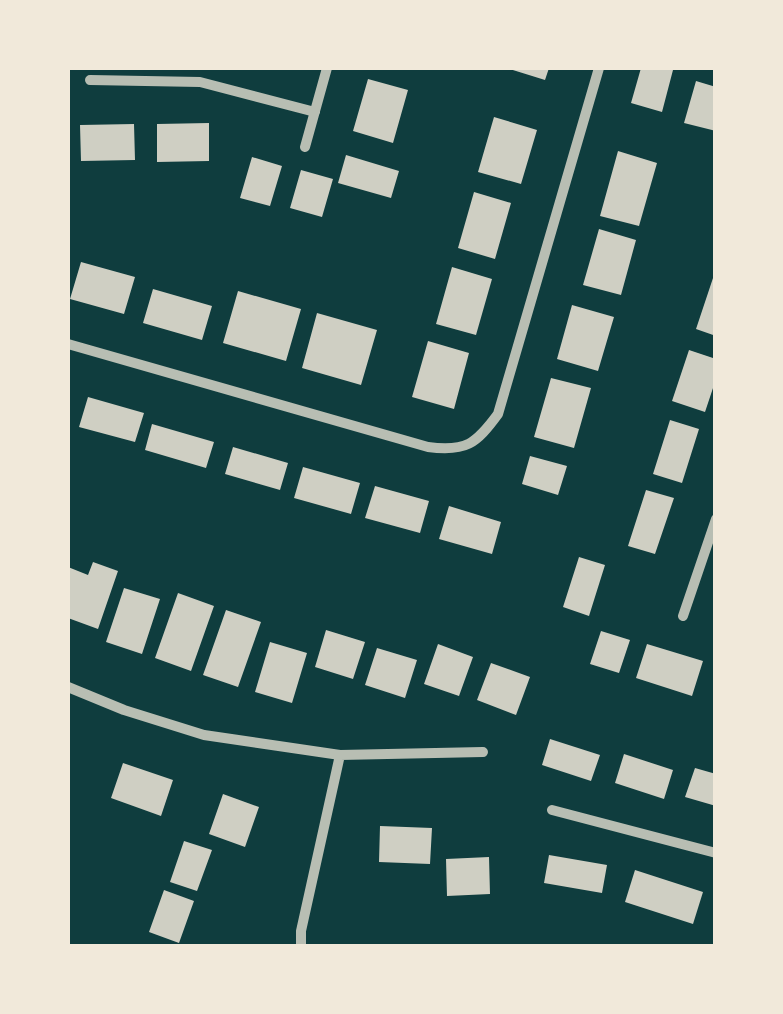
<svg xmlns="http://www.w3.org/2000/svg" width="783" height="1014" font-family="Raleway,sans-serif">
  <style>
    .building { fill: #cfcfc3 }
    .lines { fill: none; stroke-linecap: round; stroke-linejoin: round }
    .minor { stroke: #b8beb3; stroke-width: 10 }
  </style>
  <rect width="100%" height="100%" fill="#0f3d3e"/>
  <!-- building -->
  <path class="building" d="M506,68H549L545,80Z
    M641,68L673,70L662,112L631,103Z
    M368,79L408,90L393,143L353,131Z
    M696,81L716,87V131L684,123Z
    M494,117L537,130L521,184L478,172Z
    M209,123V161L157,162V124Z
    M134,124L135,160L81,161L80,125Z
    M618,151L657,163L639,226L600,216Z
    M346,155L399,171L391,198L338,183Z
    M252,157L282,166L270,206L240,198Z
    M301,170L333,179L322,217L290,208Z
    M474,192L511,203L495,259L458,248Z
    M599,229L636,240L621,295L583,285Z
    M81,262L135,277L124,314L70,299Z
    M452,267L492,279L476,335L436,324Z
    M715,272H716V336L696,329Z
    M153,289L212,306L202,340L143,323Z
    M238,291L301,309L286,361L223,343Z
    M572,305L614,317L598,371L557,359Z
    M317,313L377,330L361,385L302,368Z
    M428,341L469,353L454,409L412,397Z
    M689,350L716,359V379L705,412L672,401Z
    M551,378L591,388L574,448L534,437Z
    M88,397L144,413L135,442L79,427Z
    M670,420L699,429L682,483L653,474Z
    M152,424L214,442L206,468L145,450Z
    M233,447L288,463L280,490L225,474Z
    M530,456L567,466L558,495L522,484Z
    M303,467L360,483L351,514L294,498Z
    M375,486L429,501L420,533L365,518Z
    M646,490L674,498L655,554L628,546Z
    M449,506L501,522L492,554L439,539Z
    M579,557L605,565L589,616L563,607Z
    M93,562L118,571L98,629L68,618V567L88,575Z
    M124,588L160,599L142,654L106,642Z
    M178,593L214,606L191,671L155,658Z
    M226,610L261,622L238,687L203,675Z
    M326,630L365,642L353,679L315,667Z
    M601,631L630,640L619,673L590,664Z
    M270,642L307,653L292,703L255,692Z
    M438,644L473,657L459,696L424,684Z
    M647,644L703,661L692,696L636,678Z
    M377,648L417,660L405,698L365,685Z
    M491,663L530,677L516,715L477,700Z
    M550,739L600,755L591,781L542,765Z
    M624,754L673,770L664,799L615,783Z
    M123,763L173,780L161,816L111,798Z
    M695,768L716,774V806L685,797Z
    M223,794L259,807L245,847L209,834Z
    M380,826L432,828L430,864L379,862Z
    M184,841L212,850L197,891L170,882Z
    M549,855L607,865L602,893L544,883Z
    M489,857L490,894L447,896L446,859Z
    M635,870L703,892L693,924L625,902Z
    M164,890L194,901L179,943L149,932Z"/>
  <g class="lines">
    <!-- minor -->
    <path class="minor" d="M90,80L200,82L315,112
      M305,147L327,68
      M68,344L428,447C466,452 476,444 498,414L599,68
      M683,616L716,519
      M68,687L124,710L204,735L340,755L483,752
      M552,810L716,853
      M301,946V931L340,755"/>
  </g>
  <!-- border -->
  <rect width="783" height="1014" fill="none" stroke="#f1e9da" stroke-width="140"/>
</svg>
